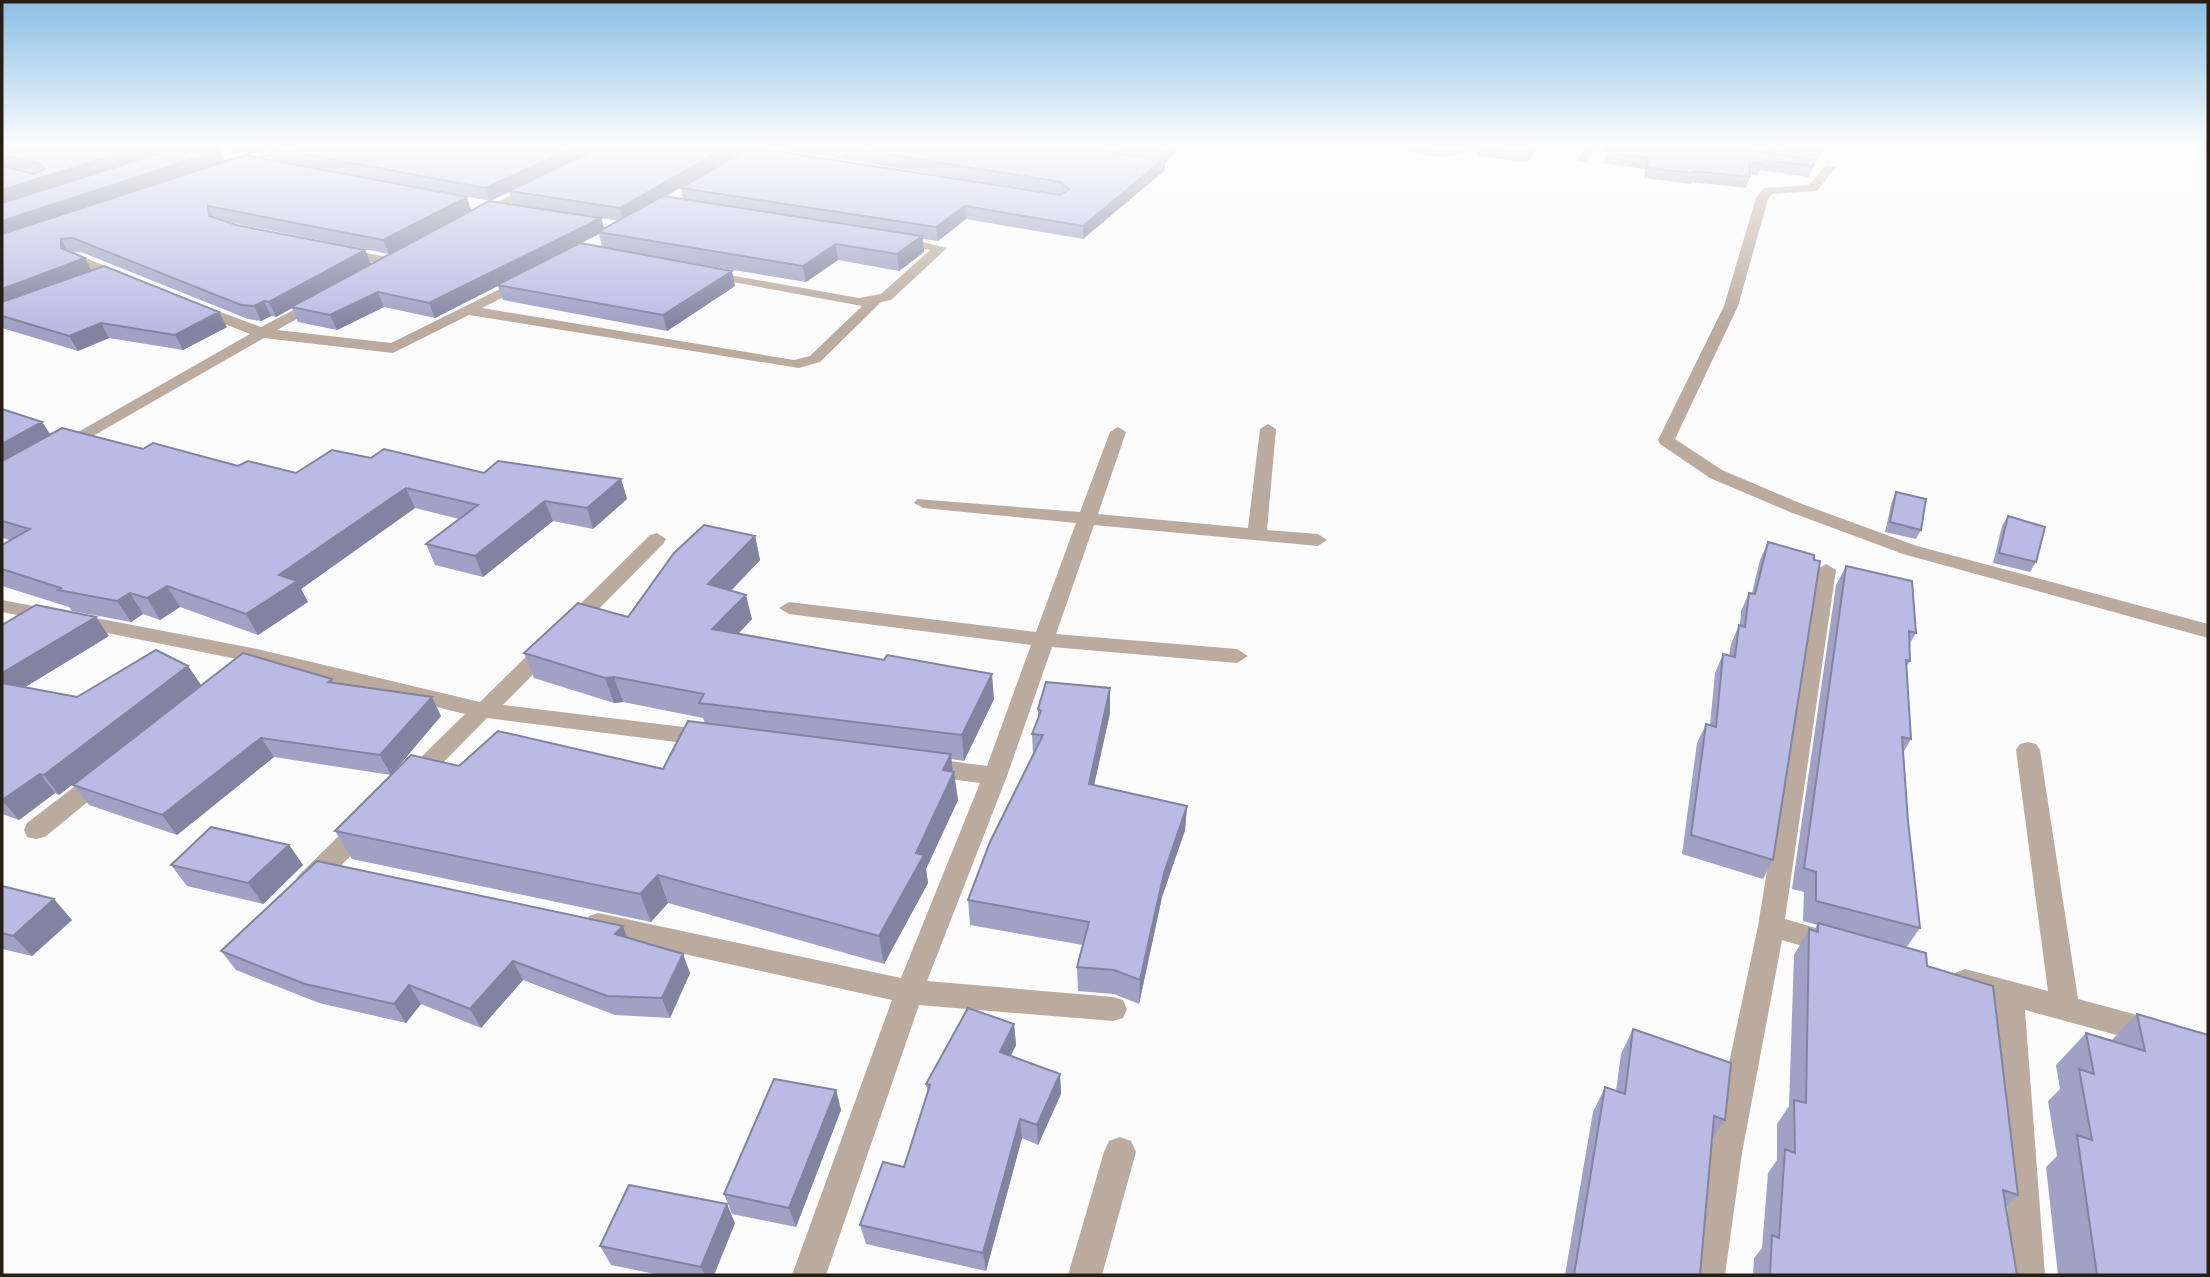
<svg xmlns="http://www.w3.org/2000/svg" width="2210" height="1277" font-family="'Asap Condensed',sans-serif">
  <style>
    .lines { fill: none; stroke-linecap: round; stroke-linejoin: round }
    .minor { fill: #bbaa9e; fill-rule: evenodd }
    .wall { fill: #a0a1c4; fill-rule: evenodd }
    .shaded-wall { fill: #8283a0 }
    .building { fill: #babbe4; stroke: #8283a0; stroke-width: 2 }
  </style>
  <rect width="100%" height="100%" fill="#fbfbfb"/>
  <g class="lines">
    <!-- minor -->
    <path class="minor" d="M281,147H296L237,169L227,167Z
      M1402,147L1449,150L1474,147C1459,162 1417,158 1402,147Z
      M1589,147H1600L1585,162H1577V158Z
      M1826,165L1836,167L1817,191L1772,194L1768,199L1738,306L1675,439L1722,470L1802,504L1917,546L2208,624V638L1903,554L1790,512L1710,478L1660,444L1658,440L1724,306L1756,198L1764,188L1809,185Z
      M533,184L543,186L482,218L472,215Z
      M894,235L947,248L891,300L881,302L820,362L799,368L469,315L393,353L264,338L65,452L59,453L50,448L250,334L192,311V305H202L261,327L320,296L325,297V303L277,330L391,343L524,277L529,278V284L482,308L794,360L810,356L862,306L706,277L701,276V270L859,298L881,294L930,250L889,242L888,239Z
      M342,248L392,258L399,262L392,266L337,255V249Z
      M76,254L130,276L132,279L120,282L71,261L69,258Z
      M1268,424L1276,429L1267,530L1318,534L1327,540L1318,546L1094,525L1056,634L1237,649L1248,656L1237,663L1052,647L1007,776L927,981L1113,997L1123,1000L1127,1009L1123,1018L1113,1021L919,1005L826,1275H792L892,1000L598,935L589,932L585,924L589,916L598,913L901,978L980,783L927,776L919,773L915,767L919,761L927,758L987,766L1031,645L789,614L779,608L789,602L1036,632L1076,523L923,508L914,503L917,499L1080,512L1110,432L1118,427L1126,432L1098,514L1248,528L1260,429Z
      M657,533L666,539L664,543L578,630H564L561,625L564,620L650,535Z
      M1826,564L1836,570L1785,919L1843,936L1847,944L1843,952L1833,955L1782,940L1742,1153L1725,1275H1691L1710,1153L1758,926L1816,570Z
      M2,600L257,649L480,702L541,642L548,640L559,647L555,652L503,705L708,730L716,732L720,738L716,744L708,746L487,718L420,786L412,789L404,786L400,780L404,774L465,714L257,663L2,612Z
      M2028,742L2036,744L2040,750L2078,999L2208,1034V1060L2025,1010L2045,1275H2011L1996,1002L1955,989L1951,981L1955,973L1965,969L2048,991L2016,750L2020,744Z
      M104,767L112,770L116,776L112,782L45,837L36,839L27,837L24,830L27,823L96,770Z
      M364,818L373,820L376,827L373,834L316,890L307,893L298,890L294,883L298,876L355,820Z
      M1120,1137L1131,1141L1136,1152L1102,1275H1068L1104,1152L1109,1141Z"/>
  </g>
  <!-- wall -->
  <path class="wall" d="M2,147L122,149L225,161L471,210L389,254L224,221L236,225L365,250L371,264L513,205L509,192L490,201L272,159L267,149L248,155L216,147H749L665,197L683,199L681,188L1060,195L768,147H1181L1165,163V170L1083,239L966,219L938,241L923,239L924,252L899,271L838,260L806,282L654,257L735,286L667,331L503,300L498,286L435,318L384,307L337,330L298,322L292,308L276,317L271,316L261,321L248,319L81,252L72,253L91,270L227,327L183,350L109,338L78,351L2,328ZM601,218L619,221L604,229ZM599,234L602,247L581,243Z
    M1475,147H1537L1528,162L1477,156L1478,150H1474Z
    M1604,147H1728L1816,160L1809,177L1760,170L1758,175L1750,174V177L1746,188L1692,182L1691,184L1644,178L1645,169L1603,163L1606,153L1602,152Z
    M1733,147H1825L1818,159Z
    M2,409L42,422L50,435L143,449L238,466L296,473L371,458L484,473L621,479L627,499L593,529L553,521L483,577L435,565L426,544L459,519L415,508L301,589L308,602L258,635L180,607L160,620L143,614L131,622L72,611L69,607L2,586V545L10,540L2,538Z
    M1896,492L1921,530L1916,539L1885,532L1892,501Z
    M2008,516L2036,562L2030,572L1993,563L2002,526Z
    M755,536L760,560L731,591L752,619L738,634L994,699L964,761L951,759L958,800L926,869L928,883L884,964L668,903L651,922L352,859L335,831L459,766L663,769L705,723L703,718L623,702L614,703L534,678L524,653L628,617Z
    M1768,542L1773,860L1763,879L1682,854L1697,743L1706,724L1710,725L1715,673L1723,654L1729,656L1731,644L1739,625L1740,626L1741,611L1749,593H1752L1760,560Z
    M1846,566L1916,633L1909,645L1910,661L1906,667L1911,739L1903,753L1908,821L1920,928L1906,948L1927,966L2018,1195L2006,1207L2017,1275H1753L1754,1258L1762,1248L1768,1173L1777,1160V1124L1789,1106L1794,955L1809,929L1814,931L1817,925L1803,921L1804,892L1792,889L1836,585Z
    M2,625L109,636L25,687L77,697L188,666L201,685L59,795L55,793L19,820L2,814Z
    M332,679L334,683L441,716L391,775L274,757L177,835L89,805L73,785Z
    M1038,709L1110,713L1094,785L1187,806L1185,830L1162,897L1139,1004L1114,994L1078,991L1077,967L1083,945L970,925L968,900L1033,755L1032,734L1038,718Z
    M289,845L303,865L263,904L187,886L171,865Z
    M2,886L72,920L32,956L2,949Z
    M627,938L690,973L670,1018L615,1015L523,980L481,1028L421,1004L406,1023L319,1003L236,970L221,951Z
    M2137,1014L2208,1275H2058L2046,1167L2057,1156L2048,1101L2060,1089L2056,1065L2086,1033L2112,1040Z
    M1014,1024L1016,1045L1011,1056L1060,1074L1061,1094L1038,1145L1022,1138L986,1271L866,1244L860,1225L904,1167L928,1092L926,1084Z
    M1633,1029L1725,1120L1712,1140L1700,1275H1565L1593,1112L1605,1087L1616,1091L1621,1054Z
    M836,1090L841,1110L796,1227L732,1214L724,1194Z
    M735,1223L714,1275H660L611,1265L600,1246Z"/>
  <!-- shaded-wall -->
  <path class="shaded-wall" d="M139,147H183L2,206V190Z
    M244,147H266L267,149L248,155Z
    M575,147H604L490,201L485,188Z
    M726,147H749L623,221L620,208Z
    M1169,147H1181L1165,163V170L1083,239V226Z
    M1534,147H1537L1528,162L1530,153Z
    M220,150L226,163L2,237V221Z
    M467,197L471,210L389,254L383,240Z
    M208,206L214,219L209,216Z
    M965,206L966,219L938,241L936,227Z
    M601,218L605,231L598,232L599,234L435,318L429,303Z
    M922,236L924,252L899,271L897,254Z
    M61,239L69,253L61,248Z
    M836,244L838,260L806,282L803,266Z
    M365,250L371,264L291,307L292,308L276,317L269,302Z
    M85,258L92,272L2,307V289Z
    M732,271L735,286L667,331L663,315Z
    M378,292L384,307L337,330L330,315Z
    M264,301L271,316L261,321L254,306Z
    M219,312L227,327L183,350L175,335Z
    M101,323L109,338L78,351L69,336Z
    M42,422L55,441L2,471V444Z
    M621,479L627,499L593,529L587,508Z
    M406,488L415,508L301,589L308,602L258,635L246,614L279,575Z
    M545,501L553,521L483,577L475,556Z
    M755,536L760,560L714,608L708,584Z
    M167,586L180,607L160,620L147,598Z
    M130,593L143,614L131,622L117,601Z
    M746,595L752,619L719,654L712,629Z
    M96,617L109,636L4,700L2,697V673Z
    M188,666L201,685L59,795L44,775Z
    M992,674L994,699L964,761L962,735Z
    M614,677L623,702L614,703L605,678Z
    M1110,688V713L1089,808V784Z
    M432,697L441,716L391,775L380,755Z
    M261,738L274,757L177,835L162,815Z
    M951,754L953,775L954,772L958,800L926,869L928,883L884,964L879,936L916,853L943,770Z
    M40,774L55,793L19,820L2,800Z
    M1187,806L1185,830L1162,897L1139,1004L1140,980L1164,873Z
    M289,845L303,865L263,904L248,883Z
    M658,875L668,903L651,922L640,894Z
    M54,899L72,920L32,956L13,936Z
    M623,926L630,946L615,934Z
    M683,954L690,973L670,1018L662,998Z
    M513,961L523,980L481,1028L470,1009Z
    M409,985L421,1004L406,1023L394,1004Z
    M1014,1024L1016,1045L1002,1072L1000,1052Z
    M1060,1074L1061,1094L1038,1145L1037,1125Z
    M836,1090L841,1110L796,1227L789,1208Z
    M1020,1119L1022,1138L986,1271L983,1253Z
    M727,1204L735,1223L714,1275H705L701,1267Z"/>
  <!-- building -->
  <path class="building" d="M2,147H112L122,149L129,147H139L2,190V166L34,174L44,169L40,164L2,155Z
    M179,147H202L220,150L2,221V203Z
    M267,147H575L485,188Z
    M601,147H726L620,208L509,191Z
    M751,147L1060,195L1069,190L1061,182L842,147H1080L1140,157L1149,150L1131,147H1169L1159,157L1165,158L1083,226L965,206L936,227L681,188Z
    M1479,147H1534L1530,153Z
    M1608,147H1728L1816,160L1813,166L1763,160L1762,164L1749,162L1750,177L1694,171V173L1647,168L1648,158L1606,153Z
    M1808,147H1823L1822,149Z
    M245,155L467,197L383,240L208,206L209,216L236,225L365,250L269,302L264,301L254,306L241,305L73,238L61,239V248L85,258L2,289V234Z
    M663,196L922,236L897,254L836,244L803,266L598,232Z
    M489,201L601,218L429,303L378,292L330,315L291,307Z
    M580,243L732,271L663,315L497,285Z
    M104,266L219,312L175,335L101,323L69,336L2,316V302Z
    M2,409L42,422L2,444Z
    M62,428L143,449L153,443L238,466L248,461L296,473L332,450L371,458L384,449L484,473L498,461L621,479L587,508L545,501L475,556L426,544L478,505L406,488L279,575L297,581L246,614L167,586L147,598L130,593L117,601L58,590L61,588L2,569V545L30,529L2,521V461Z
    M1896,492L1926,499L1921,530L1890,522Z
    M2008,516L2045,527L2036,562L1999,553Z
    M704,525L755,536L708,584L746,595L712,629L884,660L887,655L992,674L962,735L699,703L704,694L614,677L605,678L524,653L578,603L628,617L674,553Z
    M1768,542L1814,555V560L1820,561L1773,860L1691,835L1706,724L1716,727L1723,654L1735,657L1739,625L1745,627L1749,593L1755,594Z
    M1846,566L1912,581L1916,633L1909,631L1910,661L1906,660L1911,739L1902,737L1908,821L1920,928L1816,901V872L1804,868Z
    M36,605L96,617L2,673V625Z
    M156,650L188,666L44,775L40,774L2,800V683L77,697Z
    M243,653L332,679L328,682L432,697L380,755L261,738L162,815L73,785Z
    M1046,682L1110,688L1089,784L1187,806L1164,873L1140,980L1114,970L1077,967L1089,922L968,900L990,842L1043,735L1032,734L1041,711L1038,709Z
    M688,721L951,754L943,770L954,772L916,853L924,855L879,936L658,875L640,894L335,831L411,755L459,766L498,731L663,769Z
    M211,827L289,845L248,883L171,865Z
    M317,861L623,926L615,934L683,954L662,998L607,996L513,961L470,1009L409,985L394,1004L305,984L221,951Z
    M2,886L54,899L13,936L2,933Z
    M1818,923L1926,953L1927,966L1993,986L2018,1195L2003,1190L2017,1275H1770L1772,1235L1779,1238L1785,1149L1795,1153L1794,1100L1806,1103L1809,929L1818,932Z
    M968,1008L1014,1024L1000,1052L1060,1074L1037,1125L1020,1119L983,1253L860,1225L883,1162L904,1167L930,1085L926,1084Z
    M2137,1014L2208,1035V1275H2097L2077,1135L2092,1140L2079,1069L2094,1074L2086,1033L2145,1051Z
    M1633,1029L1731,1063L1725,1120L1714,1116L1700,1275H1574L1605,1087L1625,1094Z
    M774,1079L836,1090L789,1208L724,1194Z
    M629,1185L727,1204L701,1267L600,1246Z"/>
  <!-- sky -->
  <linearGradient id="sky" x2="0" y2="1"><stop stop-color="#8abfe5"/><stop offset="0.45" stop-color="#fdfdfd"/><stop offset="1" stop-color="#fdfdfd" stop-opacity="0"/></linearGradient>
  <rect width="2210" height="326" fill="url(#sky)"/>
  <!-- border -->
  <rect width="2210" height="1277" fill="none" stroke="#291e14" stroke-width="7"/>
</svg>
